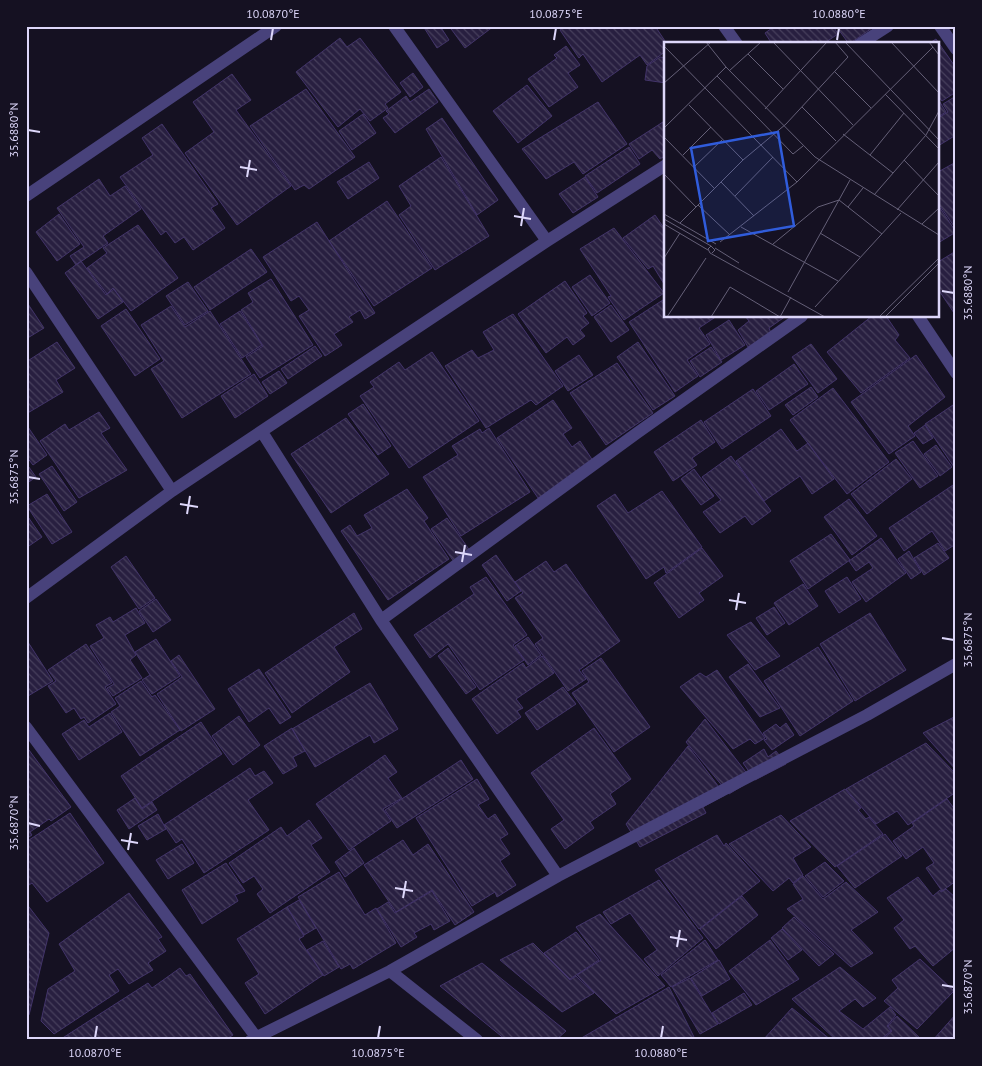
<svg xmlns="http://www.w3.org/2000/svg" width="982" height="1066" font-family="'PT Sans',sans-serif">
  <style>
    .building { fill: url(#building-back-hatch); stroke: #423469 }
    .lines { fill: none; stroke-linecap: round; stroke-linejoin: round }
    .street { stroke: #48427b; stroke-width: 12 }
    .ticks { fill: none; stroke: #ddd7fa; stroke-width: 2 }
    .inset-road { fill: none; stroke: #656078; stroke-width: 1 }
    .view { fill: #305cdb; fill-opacity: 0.15; stroke: #305cdb; stroke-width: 2.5 }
    .inset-edge { fill: none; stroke: #ddd7fa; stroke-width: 2.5 }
    .neatline { fill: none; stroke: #ddd7fa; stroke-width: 2 }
    .ticks-label { font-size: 12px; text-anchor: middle; fill: #ddd7fa }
  </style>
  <defs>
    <pattern id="building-back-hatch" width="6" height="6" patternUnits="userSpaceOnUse" patternTransform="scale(1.25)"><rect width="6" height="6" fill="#281f40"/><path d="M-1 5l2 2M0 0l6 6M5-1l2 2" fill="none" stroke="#473f5c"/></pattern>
  </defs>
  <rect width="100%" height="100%" fill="#151122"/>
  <!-- building -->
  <path class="building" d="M423,26H440L449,40L437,48Z
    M449,26H494L465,48Z
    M565,26H655L667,44H666V51L647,65L640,55L602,82L583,54L579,58L560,30Z
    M775,26H833L838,34L823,44H818L816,40L810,44H772L765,33Z
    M836,26H875L849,44Z
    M340,38L347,47L360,38L401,92L385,104L388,108L370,121L360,109L338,127L296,72Z
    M936,39L956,68V92L942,101L938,96V44H928Z
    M566,46L580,65L568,73L578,87L549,107L528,79L557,58L554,55Z
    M660,57L666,58V83L645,80L647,66Z
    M413,73L423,87L410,97L400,83Z
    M232,74L251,100L236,110L291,186L237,225L185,153L214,132L193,102Z
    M527,85L552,116L518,143L493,111Z
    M306,89L355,157L309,189L304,185L295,190L250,126Z
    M429,89L438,102L395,133L383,118L389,114L386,111L406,96L410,102Z
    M956,96V135L938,146V118L948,112L943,104Z
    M938,99L946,112L938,117Z
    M598,102L627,144L583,174L574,162L546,179L522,149Z
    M363,114L376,133L352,150L339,131Z
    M442,118L498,200L477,215L426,129Z
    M666,120V155L660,159L652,150L639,159L629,144Z
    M162,124L218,204L211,208L225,228L193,250L184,237L175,243L166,231L161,235L120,177L153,155L142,138Z
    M629,147L640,164L597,193L585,176Z
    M441,157L489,236L435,270L399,215L411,206L399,186Z
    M369,162L379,178L348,199L337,182Z
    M956,162V229L938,203V172Z
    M585,177L598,197L573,213L559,194Z
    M99,179L110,196L125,186L141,209L103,236L108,243L76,265L70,256L84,247L57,208Z
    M387,201L432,268L374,306L329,241Z
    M938,205L956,232L938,243Z
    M59,214L80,244L57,261L36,232Z
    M655,215L666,231V283L664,284L653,266L648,269L623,238Z
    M317,222L375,313L365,319L360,310L349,317L353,322L334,334L342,345L325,356L299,316L309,310L299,296L291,301L263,257Z
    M138,225L178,278L131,311L113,288L107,294L87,268L107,253L103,248Z
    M614,228L664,293L624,320L608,297L611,296L580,249Z
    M251,249L267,272L210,310L194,287Z
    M956,251V316L938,289V262Z
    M81,261L106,295L114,289L123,302L98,319L65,273Z
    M590,275L610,303L592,316L572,287Z
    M271,279L313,345L260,378L246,357L263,346L241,310L253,302L248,293Z
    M565,281L587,313L583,316L589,323L580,330L585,336L573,345L567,337L546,353L518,314Z
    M188,282L208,311L185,325L166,296Z
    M666,298V316H717L699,328L710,344L687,360L698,376L675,392L629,322Z
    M26,301L44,328L26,339Z
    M611,305L629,330L611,342L594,317Z
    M171,306L185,327L210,311L251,374L182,418L151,369L164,361L141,325Z
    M126,309L160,359L135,376L101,326Z
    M240,311L262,345L242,358L220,324Z
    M513,314L563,386L536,405L531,400L486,428L445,366L472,350L478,358L494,350L483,332Z
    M745,316H786L769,328L771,333L748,347L738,330L749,321Z
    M872,316H886L899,335L895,340L910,358L861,393L827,352Z
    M729,320L745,345L721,360L706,335Z
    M57,342L75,368L56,380L63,392L26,414V362Z
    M638,342L675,396L653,410L617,357Z
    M811,344L837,379L818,393L792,357Z
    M315,346L322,356L288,379L281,369Z
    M711,347L722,362L700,377L690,361Z
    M432,352L479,421L409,468L360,396L374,387L370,382L399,362L405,370Z
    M579,355L593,375L568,391L555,371Z
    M916,355L945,397L908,426L915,436L889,454L851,402Z
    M617,363L653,413L606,445L570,393Z
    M794,364L808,384L769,410L756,391Z
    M279,371L287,383L270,394L262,382Z
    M254,374L268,396L235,418L221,396Z
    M811,387L818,397L793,415L785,405Z
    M833,388L889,462L847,494L790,420Z
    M753,389L771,416L722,449L704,422Z
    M553,400L572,428L563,434L572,447L580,441L597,467L538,498L497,438Z
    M363,404L391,446L378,455L348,414Z
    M953,405L956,409V466L954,467L925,424Z
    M99,412L110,428L101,433L127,470L79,498L40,441L65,424L69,430Z
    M346,418L389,474L331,513L291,454Z
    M701,420L715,442L692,458L697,465L673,481L654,452Z
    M925,425L933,438L923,444L914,433Z
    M28,427L47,455L33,465L26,456V428Z
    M489,428L530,492L461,536L423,477L458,455L452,446L480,429L482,433Z
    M781,429L797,451L808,443L834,479L812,494L800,476L764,501L736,461Z
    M913,441L938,476L920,488L895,453Z
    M936,445L952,467L940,476L924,454Z
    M731,456L771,511L752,525L745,516L720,533L703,512L721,500L702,477Z
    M896,459L912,479L867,514L851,494Z
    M26,463L36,477L26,484Z
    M52,466L77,502L64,511L39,474Z
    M694,469L714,496L701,505L681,479Z
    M956,483V544L945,551L932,531L904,551L889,528Z
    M407,489L428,518L424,521L449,559L388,600L341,531L350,525L357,536L372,528L364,515Z
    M662,491L702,547L666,573L664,567L646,579L597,506L615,494L628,513Z
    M47,494L72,532L52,544L27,506Z
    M849,499L877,536L852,555L824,517Z
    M26,514L42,537L26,548Z
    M447,518L475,558L459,569L431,529Z
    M831,534L850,560L808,589L790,561Z
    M881,538L906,573L866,602L852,582L873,568L869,562L856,571L849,561Z
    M938,543L949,558L924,575L914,558Z
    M702,548L723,576L699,593L704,600L679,618L654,583Z
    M909,551L921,572L911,579L898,559Z
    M496,555L521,591L507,601L482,565Z
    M126,556L155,598L139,609L111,567Z
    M546,561L554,572L566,564L620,641L579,670L586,679L568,691L535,644L543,638L515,598L523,593L515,582Z
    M486,577L527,635L513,645L524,660L480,690L448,644L430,658L414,635L474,594L470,587Z
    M847,577L861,599L839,613L825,591Z
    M803,584L818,606L789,625L774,603Z
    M156,599L171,620L153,632L139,611Z
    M774,607L785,623L767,635L756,618Z
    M136,608L145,623L125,635L136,655L130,660L142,678L113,696L107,688L114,684L90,646L104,638L96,625L110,617L113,622Z
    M354,613L362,629L334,647L350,672L292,713L265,673Z
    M870,613L906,670L855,701L820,644Z
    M751,622L780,656L755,670L727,635Z
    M528,637L541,655L528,665L515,646Z
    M26,639L53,681L28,696L26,692Z
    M156,639L180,676L152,694L142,680L150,675L135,652Z
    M86,644L112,683L105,687L116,704L88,723L84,717L81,719L74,708L66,713L48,686L56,681L48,670Z
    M818,647L853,701L800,736L764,681Z
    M448,648L476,687L466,694L438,656Z
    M179,655L215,709L181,731L157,694L182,677L171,661Z
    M542,656L554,673L516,699L523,708L517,711L521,717L497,734L472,699L523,663L526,668Z
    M601,658L650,727L614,752L572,693L589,682L582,671Z
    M748,664L780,708L760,717L729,677Z
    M259,669L291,717L280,724L269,708L249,722L228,689Z
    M717,670L765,738L755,744L750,739L733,749L680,687L700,673L706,677Z
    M141,681L152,697L155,695L180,730L140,756L111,712L120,706L115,698Z
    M370,683L398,729L374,743L370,735L315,767L292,729Z
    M563,687L576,704L537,730L525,713Z
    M110,713L122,732L79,760L62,734L84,720L89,727Z
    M239,716L260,745L233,765L212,736Z
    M956,716V770L923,733Z
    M705,719L752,780L729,794L686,742Z
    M201,722L222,754L142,808L121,776Z
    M786,723L794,735L772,750L764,740L767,739L763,733L776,724L780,728Z
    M292,728L305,751L293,757L297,766L283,774L264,746Z
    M594,728L631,779L610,794L616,804L590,822L594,828L565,849L551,829L564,820L531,773Z
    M926,743L956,774V792L908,825L897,811L876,824L846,789Z
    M26,746L71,807L51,821L49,819L30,832L32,835L26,839Z
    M688,746L725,795L703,807L706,813L640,847L626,824Z
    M764,749L768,757L776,751L786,764L755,780L743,763Z
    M385,755L397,772L388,778L402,798L383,809L391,821L349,850L316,804Z
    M461,760L473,779L397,828L385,810Z
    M250,768L255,776L264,771L273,783L248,800L269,830L204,873L182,839L176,843L164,825Z
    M477,779L489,799L478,805L488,819L495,814L508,834L500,839L510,854L500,861L516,885L497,897L495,892L472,906L416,818Z
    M845,789L861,808L858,810L866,819L869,817L883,834L835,867L790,821Z
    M135,798L142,809L152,802L157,810L129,829L117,810Z
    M947,799L956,811V881L942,891L926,868L934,863L923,847L906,859L893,841L914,826L912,823Z
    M70,813L104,863L47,902L32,883L26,887V842Z
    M158,814L166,829L147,840L138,826Z
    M781,815L811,847L793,858L803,875L793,883L789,878L773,891L729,844Z
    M309,820L322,838L311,845L330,872L270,913L257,894L263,889L254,876L243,883L229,863L281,827L287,836Z
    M885,834L902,856L855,888L837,866Z
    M717,835L724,846L726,843L760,881L699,929L655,870Z
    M403,840L413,855L428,844L474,912L455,925L432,890L396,912L364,865Z
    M182,844L194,863L168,879L156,860Z
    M354,848L364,863L345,877L335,862Z
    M825,862L844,881L823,897L805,876Z
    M226,863L245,891L235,895L238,901L202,924L182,890Z
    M339,872L365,915L376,908L396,943L353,969L350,964L341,969L298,897Z
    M803,876L823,899L846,882L878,912L851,930L873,953L851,967L787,909L803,899L793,884Z
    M918,877L933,896L940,890L941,892L946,889L956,898V947L933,966L915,946L910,949L894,928L904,920L887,898Z
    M659,880L703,938L658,976L644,959L657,950L630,913L611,924L603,912Z
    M432,891L450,921L434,930L431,924L414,933L417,937L401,947L377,909L388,902L395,913Z
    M129,893L162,937L158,939L166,951L148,963L153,970L129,984L118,969L109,975L119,991L54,1034L41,1021L48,989L75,971L59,944Z
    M742,896L758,915L716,949L700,929Z
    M299,900L316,928L304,935L287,907Z
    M26,903L49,933L29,1015L26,1013Z
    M287,907L304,936L299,939L323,975L265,1014L245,983L259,974L237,939Z
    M600,914L665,986L616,1014L577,975L601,960L576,927Z
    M794,917L834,954L819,966L782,928Z
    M782,929L802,950L788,960L771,938Z
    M576,932L599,960L570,979L544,953Z
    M705,940L718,960L671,987L661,975Z
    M770,940L799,979L756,1005L729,971Z
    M323,941L339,967L324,976L307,950Z
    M533,943L570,980L576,976L594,993L562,1012L500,960Z
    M920,959L954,991L917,1029L884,1001L898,988L892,980Z
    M719,960L730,979L702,996L691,978Z
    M482,963L566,1031L556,1040H551L548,1037L544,1040H506L440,986Z
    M840,967L876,998L863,1007L855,999L839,1011L863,1029L890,1007L896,1015L887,1026L891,1031L880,1040H836L792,999Z
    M180,968L186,976L190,974L233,1035L225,1040L61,1039L148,983L152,988Z
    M690,978L718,1024L700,1034L672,987Z
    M669,987L694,1037L690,1040H578Z
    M744,993L752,1005L719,1024L712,1013Z
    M792,1008L831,1040H763Z
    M956,1014V1040H933Z
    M897,1016L922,1040H882L892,1031L888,1026Z"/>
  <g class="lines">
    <!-- street -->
    <path class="street" d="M394,26L547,241
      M724,26L737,44
      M940,26L956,49
      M860,44L888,26
      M26,196L276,26
      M26,272L172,491
      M918,316L956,373
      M262,432L381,620L558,876
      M26,598L172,491L547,241L666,165
      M381,620L637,433L802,316
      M26,727L256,1037
      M390,971L477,1040
      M251,1040L390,971L558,876L867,715L956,664"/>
  </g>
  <!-- ticks -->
  <path class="ticks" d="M271,40L273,28M554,40L556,28M837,40L839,28M28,130L40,132M240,167L257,170M247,177L250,160M514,216L531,219M521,226L524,208M942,291L954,293M28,477L40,479M180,504L198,507M187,514L190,496M455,552L472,555M462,562L465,545M729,600L746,603M736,610L739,593M942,638L954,640M28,823L40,826M121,840L138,843M128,850L131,833M395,888L413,891M403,898L406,881M670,937L687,940M677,947L680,930M942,985L954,987M95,1038L97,1026M378,1038L380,1026M661,1038L663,1026"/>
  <!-- overview -->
  <g transform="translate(664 42)">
    <rect width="275" height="275" fill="#151122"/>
    <path class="inset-road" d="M42,0L62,25L151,115L275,193M109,0L189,83M181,0L275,98M227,0L275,51M265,0L275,13M0,4L133,140M84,12L119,47M65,29L97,0M171,30L207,66M53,34L129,112L139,104M0,41L47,0M221,52L275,107M25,63L79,118M138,65L172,99M101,67L163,0M0,86L62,25M179,92L229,131M0,95L50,146M19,113L47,85M206,113L240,71M240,118L275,154M30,125L58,98M0,132L32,165M57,140L90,174M210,153L262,93L275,69M71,154L109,115M34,163L66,193M184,165L199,146M233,168L275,120M0,172L52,202M0,177L47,204M16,181L79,118L122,82L184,15L171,0M0,182L44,208M258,182L275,166M77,185L174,239M156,191L196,215M56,200L133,140L269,5M109,202L154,165L175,158L218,192M51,206L75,221M48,211L51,208L47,204L44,207L46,211L161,275M0,216L16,191M124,250L186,138M151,265L237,171M3,275L42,216M47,275L66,245L116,275M116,275L127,255M215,275L275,216M221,275L275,221"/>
    <path class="view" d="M114,90L130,184L44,199L27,106Z"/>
    <rect width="275" height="275" class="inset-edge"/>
  </g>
  <!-- border -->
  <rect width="982" height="1066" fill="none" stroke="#151122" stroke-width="55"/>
  <rect x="28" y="28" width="926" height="1010" class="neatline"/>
  <g class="ticks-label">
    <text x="273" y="18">10.0870°E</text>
    <text x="556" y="18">10.0875°E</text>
    <text x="839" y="18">10.0880°E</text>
    <text transform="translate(14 130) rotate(-90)" y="4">35.6880°N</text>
    <text transform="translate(968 293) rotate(-90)" y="4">35.6880°N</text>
    <text transform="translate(14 477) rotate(-90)" y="4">35.6875°N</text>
    <text transform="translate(968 640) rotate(-90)" y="4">35.6875°N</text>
    <text transform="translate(14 823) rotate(-90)" y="4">35.6870°N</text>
    <text transform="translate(968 987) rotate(-90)" y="4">35.6870°N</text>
    <text x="95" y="1057">10.0870°E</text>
    <text x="378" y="1057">10.0875°E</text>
    <text x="661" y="1057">10.0880°E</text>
  </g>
</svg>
